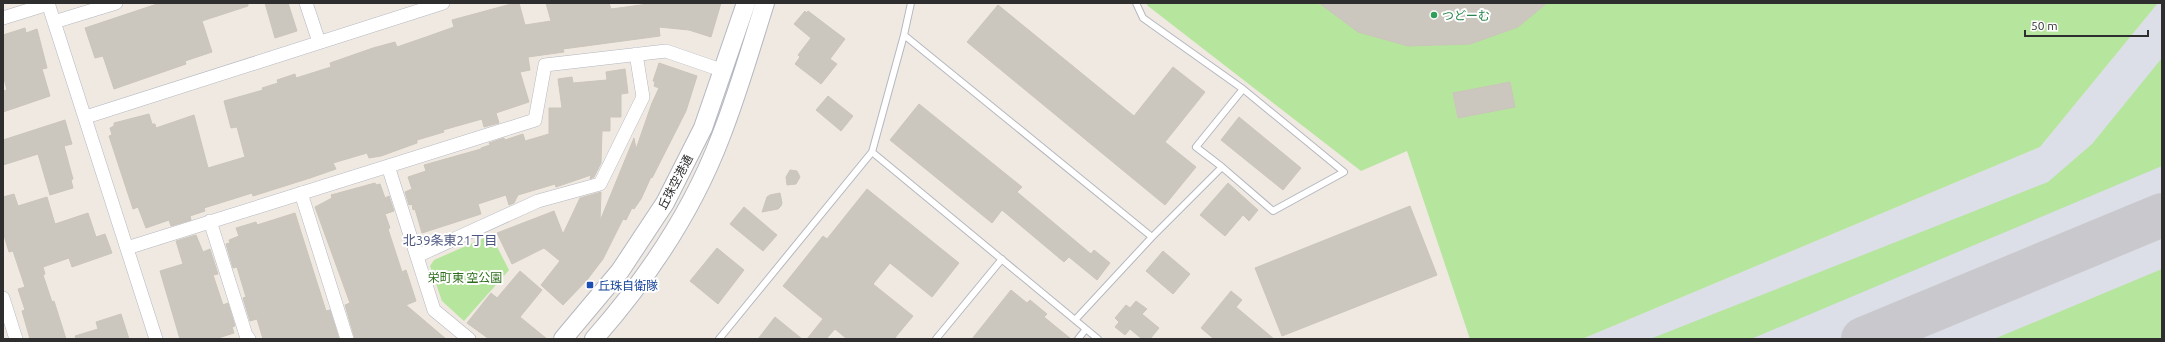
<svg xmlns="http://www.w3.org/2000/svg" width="2165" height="342" font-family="Ubuntu,'Noto Sans JP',sans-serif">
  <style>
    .airport { fill: #dcdee8 }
    .green { fill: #b6e59e }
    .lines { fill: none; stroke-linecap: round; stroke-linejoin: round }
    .taxiway { stroke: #c9c8cc; stroke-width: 44 }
    .building { fill: #cbc7bf; stroke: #cbc5ba }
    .lane-casing { stroke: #b4b7c1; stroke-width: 8 }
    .street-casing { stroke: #b4b7c1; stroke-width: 14 }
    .secondary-casing { stroke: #b4b7c1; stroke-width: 20 }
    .lane { stroke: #fff; stroke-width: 6 }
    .street { stroke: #fff; stroke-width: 13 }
    .secondary { stroke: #fff; stroke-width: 18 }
    .leisure-dot { fill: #2e9e5b; stroke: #fff; stroke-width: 1.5 }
    .transit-dot { fill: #1a4fb4; stroke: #fff; stroke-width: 1.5 }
    .labels { text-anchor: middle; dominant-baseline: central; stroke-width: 4; stroke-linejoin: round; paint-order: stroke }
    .leisure-label { font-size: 12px; fill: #27864d; stroke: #fff; text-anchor: start }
    .street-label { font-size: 12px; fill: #2e2e2e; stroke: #fff }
    .park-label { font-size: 12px; fill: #2c6e1b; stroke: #fff }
    .transit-label { font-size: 12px; fill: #164399; stroke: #fff; text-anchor: start }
    .neighbourhood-label { font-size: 13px; fill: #4d5680; stroke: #fff }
  </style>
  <rect width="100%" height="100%" fill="#efe9e1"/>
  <!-- airport -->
  <path class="airport" d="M2158,3H2162V339H1582L2040,147Z"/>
  <!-- green -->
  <path class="green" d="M1146,3H2158L2040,147L1582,339H1470L1407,151L1361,171L1148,6Z
    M2162,58V166L1751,339H1650L2048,182L2092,144Z
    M491,235L509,270L464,321L442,301L430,266L434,260Z
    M2162,269V339H1994Z"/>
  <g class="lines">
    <!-- taxiway -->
    <path class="taxiway" d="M1863,339L2162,215"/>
  </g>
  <!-- building -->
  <path class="building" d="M160,3H248V6L202,21L212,52L185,61L186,64L114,89L103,56L95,58L85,28Z
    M265,3H288L297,31L275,38Z
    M515,3H519L525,25L551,21L546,3H609L611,9L656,3H721L711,37L689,30L659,27L660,36L563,49L564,52L528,57L530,70L520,72L529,102L496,113L499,123L484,127L482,119L443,130L444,132L417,140V143L381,156L369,158L367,153L333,163L336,169L310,178L253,196L252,193L204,208L205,211L190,216L191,220L171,226L169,220L146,228L138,207L133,209L109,136L112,135L110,128L114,126V123L149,114L152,124H155L156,128L194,115L208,168L245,157L237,127L231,128L224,101L263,90L262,88L278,83L277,80L295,74L296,78L331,67L330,63L373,48L395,42L397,47L426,37L454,27L452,20Z
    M1319,3H1547L1518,27L1470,44L1408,46L1358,32Z
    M998,5L1134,116L1173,67L1205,92L1165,142L1196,167L1165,205L967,42Z
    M805,11L806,13L808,11L845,39L830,59L837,64L821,84L795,64L800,57L798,55L811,38L794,24Z
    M25,28L26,33L37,29L47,68L42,69L50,96L3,112V91L7,90L3,75V35Z
    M659,63L697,76L686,111L652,178L651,177L641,199L634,209L632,208L626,220L623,219L603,259L587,280L563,305L541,285L560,261L544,248L512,264L497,233L554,211L563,234L580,198L601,192L600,221L634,138L636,149L652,103L659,88L654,86L655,82L653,81Z
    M625,69L628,93L621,94V117H610V131H602L601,163L594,177L590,179L591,175L556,187L555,184L518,195L514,203L509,205L506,195L478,204L481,214L422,233L415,209L413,210L412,204L409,205L405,192L412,189L408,177L426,171L424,165L481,149V148L490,145L489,143L504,138L505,140L523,134L525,141L549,134V108H562L558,79L572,77L573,83L607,80L606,72Z
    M1510,82L1515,107L1458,118L1453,93Z
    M828,96L853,116L841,131L816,110Z
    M919,104L1022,187L1017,192L1091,254L1094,250L1110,263L1097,280L1069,257L1064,262L1002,210L992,223L890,140Z
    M1239,117L1301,168L1283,190L1221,140Z
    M65,120L72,144L64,146L73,179L71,180L73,188L50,195L38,154L3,165V140Z
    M790,170L797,171L800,177L796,184L787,185L786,177Z
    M375,183L376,185L380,184L385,198L389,196L394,211L385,214L390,228L388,229L402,272L406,270L416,301L406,305L446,339H355L345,305L350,303L315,207L332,198L331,195Z
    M1228,183L1258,210L1249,221L1243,215L1225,236L1200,215Z
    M867,189L959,263L932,297L890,263L873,284L913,316L894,339H847L835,329L826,339H807L823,319L783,286L823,236L827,239Z
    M780,193L782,203L781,206L778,209L762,212L767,197L770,195Z
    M14,194L18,206L47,197L55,224L88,213L96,237L105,234L112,253L72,267L69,258L43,267L45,274L43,275L52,302L54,301L66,339H30L22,311L25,310L18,289L25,287L13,251L9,252L3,232V197Z
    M1410,206L1437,275L1282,336L1255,268Z
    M744,207L777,235L763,251L730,224Z
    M295,213L326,311L330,310L339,339H263L257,319L250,321L243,298L246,297L237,267L233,268L226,244L230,243L229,240L239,236L236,228L256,222L257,225Z
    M196,235L203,252L210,249L218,274L213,275L223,305L228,303L235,326L232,327L234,333L215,339H180L160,271L183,264L176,241Z
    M717,248L744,270L718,304L690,281Z
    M1163,251L1190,274L1173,294L1146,271Z
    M520,271L542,290L520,317L547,339H489L467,323L491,293L497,298Z
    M1011,290L1027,303L1030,300L1047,314L1044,317L1071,339H972Z
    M1231,291L1242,300L1236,307L1274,339H1214L1201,328Z
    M1136,301L1147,309L1142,314L1159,328L1150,339H1142L1130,329L1125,335L1115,327L1119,322L1115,318L1126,305L1130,308Z
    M121,314L129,339H76L75,336L98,329L96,322Z
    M775,317L802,339H758Z"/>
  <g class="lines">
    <defs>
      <path id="lane" d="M1136,3L1143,18L1243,89L1344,172L1273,211L1222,167
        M904,35L911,3
        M872,152L904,35L1152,237L1075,320
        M1152,237L1222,167L1196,147L1243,89
        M719,339L872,152L1098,339
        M936,339L1002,259
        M1078,339L1086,329"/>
      <path id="street" d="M48,3L156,339
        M306,3L319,42
        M3,18L48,4
        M54,22L116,3
        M86,117L443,3
        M388,166L434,310L469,339
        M301,193L347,339
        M210,221L246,335L249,339
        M127,248L535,120L545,65L666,51L724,71
        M417,256L538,201L600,184L643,97L636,54
        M3,298L16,339"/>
      <path id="secondary" d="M563,339L620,271L665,203L703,128L746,3
        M594,339C646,280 693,210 721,136C738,93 751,47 765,3"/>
    </defs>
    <!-- lane casing -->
    <use href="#lane" class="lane-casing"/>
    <!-- street casing -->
    <use href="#street" class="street-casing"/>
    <!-- secondary casing -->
    <use href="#secondary" class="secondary-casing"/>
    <!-- lane -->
    <use href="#lane" class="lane"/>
    <!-- street -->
    <use href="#street" class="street"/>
    <!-- secondary -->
    <use href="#secondary" class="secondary"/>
  </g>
  <!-- markers -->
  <circle class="leisure-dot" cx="1434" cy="15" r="4"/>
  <rect class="transit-dot" x="586" y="281" width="8" height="8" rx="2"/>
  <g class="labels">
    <!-- leisure labels -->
    <g class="leisure-label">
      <text x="1442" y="15">つどーむ</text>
    </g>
    <!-- street labels -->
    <g class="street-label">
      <text transform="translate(675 182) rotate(-62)">丘珠空港通</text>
    </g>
    <!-- park labels -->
    <g class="park-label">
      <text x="465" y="277">栄町東 空公園</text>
    </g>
    <!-- transit labels -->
    <g class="transit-label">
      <text x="598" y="285">丘珠自衛隊</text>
    </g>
    <!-- neighbourhood labels -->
    <g class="neighbourhood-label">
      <text x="450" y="240">北39条東21丁目</text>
    </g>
  </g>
  <!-- border -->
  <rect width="2165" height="342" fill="none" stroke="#2e2e2e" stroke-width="8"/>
  <!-- scale -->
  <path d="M2025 30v6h123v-6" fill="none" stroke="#2e2e2e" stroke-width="2"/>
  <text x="2031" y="30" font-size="12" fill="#2e2e2e" stroke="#ffffff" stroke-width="3" paint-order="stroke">50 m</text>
</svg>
